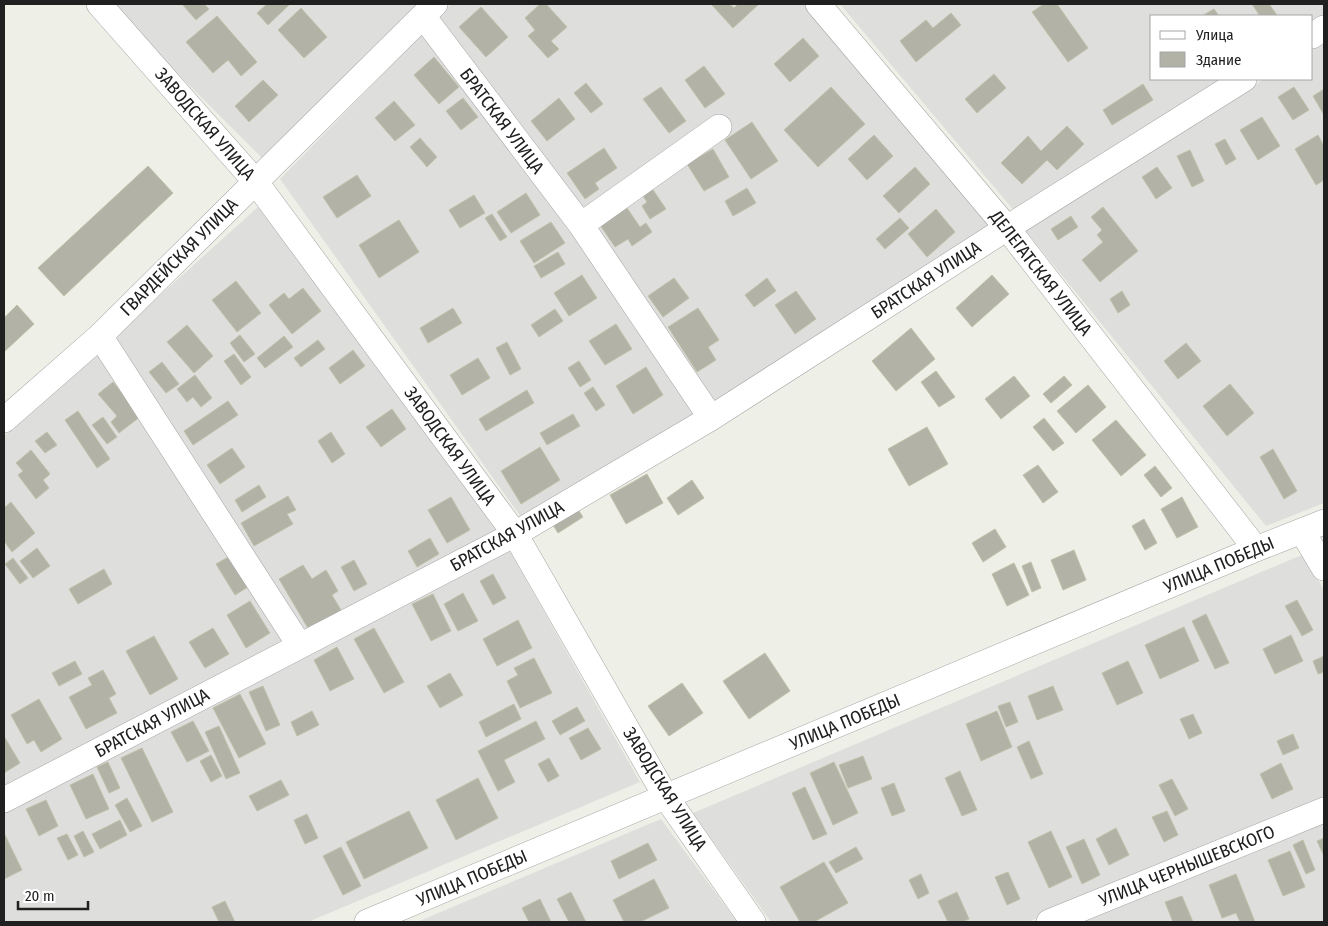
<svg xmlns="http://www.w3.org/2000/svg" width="1328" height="926" font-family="'Fira Sans Condensed',sans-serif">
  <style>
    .residential { fill: #dededd }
    .building { fill: #b2b2a6; stroke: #c1c1aa }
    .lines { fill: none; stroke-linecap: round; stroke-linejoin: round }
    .minor-casing { stroke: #a4a4a4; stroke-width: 26 }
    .minor { stroke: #fff; stroke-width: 25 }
    .labels { text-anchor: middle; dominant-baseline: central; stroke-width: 4.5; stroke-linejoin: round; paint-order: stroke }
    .street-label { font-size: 18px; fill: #202020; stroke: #fff }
  </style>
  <rect width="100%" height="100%" fill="#eef0e7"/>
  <!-- residential -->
  <path class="residential" d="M114,4H420L262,158L144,40Z
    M451,4H807L995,226L715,405L437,18Z
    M840,4H1324V17L1312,26V16H1152V79H1229L1016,213Z
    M425,31L575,235L697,415L523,520L280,179Z
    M1324,40V503L1266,526L1025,230L1264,79H1312V48Z
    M258,207L499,529L4,790V436Z
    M509,550L640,782L308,922H4V812Z
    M1304,554L1324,590V802L1028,922H771L693,813Z
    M661,819L737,922H417Z
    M1324,824V922H1081Z"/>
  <!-- building -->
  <path class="building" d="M182,4H204L209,9L196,20Z
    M267,4H290L268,25L257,13Z
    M540,4H546L567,27L551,41L559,49L548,58L528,36L535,30L525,18Z
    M711,4H729L734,8L738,4H759L733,28Z
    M1044,4H1057L1088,48L1068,62L1032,12Z
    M1252,4H1269L1277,15L1260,16Z
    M481,7L508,37L486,57L459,27Z
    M301,8L327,37L304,58L278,30Z
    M1214,9L1219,16H1202Z
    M951,13L961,25L916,62L900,41L926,20L933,28Z
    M217,16L257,62L241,76L228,60L213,73L186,42Z
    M803,38L819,56L790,82L774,64Z
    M434,57L459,87L439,104L414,75Z
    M704,66L725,94L705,108L685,80Z
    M994,74L1006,88L977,113L965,99Z
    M263,80L278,95L249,122L235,106Z
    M586,83L603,104L591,113L574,93Z
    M1143,84L1153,100L1112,125L1103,110Z
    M661,87L686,121L669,133L643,99Z
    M831,87L865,124L818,167L784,130Z
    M1294,87L1309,110L1293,120L1278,97Z
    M1324,89V115L1313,96Z
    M463,98L478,117L461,130L446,111Z
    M559,98L575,119L547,141L531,121Z
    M394,101L415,125L395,141L375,118Z
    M1262,117L1280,146L1258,160L1240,130Z
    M752,122L778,161L751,179L725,140Z
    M1067,126L1084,144L1057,170L1047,160L1022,184L1001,163L1028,136L1041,151Z
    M874,135L893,156L867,180L848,159Z
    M1318,135L1324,146V180L1316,185L1295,149Z
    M420,138L437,157L427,167L410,147Z
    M1225,139L1236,159L1226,165L1215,144Z
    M604,148L617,168L595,183L599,189L585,199L567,173Z
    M713,149L729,177L704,191L687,164Z
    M1190,150L1204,181L1192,187L1177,156Z
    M148,166L173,193L64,296L38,268Z
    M915,167L930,184L899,213L883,196Z
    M1157,167L1172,188L1156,199L1142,177Z
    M357,175L371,196L337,218L323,197Z
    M651,187L666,209L650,219L642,206L647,202L641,193Z
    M747,188L756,203L733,216L725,201Z
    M526,193L540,215L511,233L497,212Z
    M474,195L485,213L460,228L449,210Z
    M1103,207L1138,251L1100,282L1082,260L1103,242L1097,235L1102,230L1091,217Z
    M627,208L640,227L646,223L652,232L632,246L628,239L615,247L600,225Z
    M936,209L955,232L927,257L908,234Z
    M492,214L507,237L500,241L485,218Z
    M1071,216L1078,227L1058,240L1051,229Z
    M900,218L909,228L885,249L876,239Z
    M399,220L419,252L379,278L359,245Z
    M551,222L565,243L534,263L520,241Z
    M558,252L565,264L541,278L534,266Z
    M582,275L597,298L569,316L554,293Z
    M992,275L1009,294L972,327L956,308Z
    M674,278L689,298L663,317L648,296Z
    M767,278L776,291L754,307L745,295Z
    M236,281L261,313L237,332L212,300Z
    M303,288L321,311L292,334L269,305L284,293L289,299Z
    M796,291L816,319L795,334L775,305Z
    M1122,291L1130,305L1118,313L1110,299Z
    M17,305L34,324L4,352V318Z
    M453,308L462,323L428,343L420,328Z
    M698,308L719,340L708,347L716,360L697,372L668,327Z
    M555,309L563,321L539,337L531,325Z
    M616,324L632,349L605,365L589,341Z
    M187,325L213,356L194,373L167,342Z
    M911,328L935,359L896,391L872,361Z
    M240,335L255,354L244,362L230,343Z
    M284,336L293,347L265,368L257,358Z
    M318,340L325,349L301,367L294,358Z
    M507,342L521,369L510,375L496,348Z
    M1186,343L1201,361L1178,379L1164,361Z
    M353,350L365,366L340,384L329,368Z
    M234,354L251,377L241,385L224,361Z
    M478,358L490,378L462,395L450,375Z
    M579,361L591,380L580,387L568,368Z
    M162,362L179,384L166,393L149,372Z
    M646,367L663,395L633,414L616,386Z
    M936,371L955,397L939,407L921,382Z
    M195,375L212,398L201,407L193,397L187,402L177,389Z
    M1014,376L1030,396L1001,419L985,399Z
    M1064,376L1072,385L1051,403L1043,394Z
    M113,382L141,416L119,433L111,422L117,416L98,394Z
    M1230,384L1254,413L1227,436L1203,406Z
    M1088,385L1106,407L1076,433L1057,411Z
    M593,387L605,405L596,411L584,393Z
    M527,390L534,403L486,431L479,419Z
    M228,401L238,415L193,445L184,431Z
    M392,409L406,429L381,447L366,427Z
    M78,411L110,459L97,468L65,420Z
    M573,414L580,426L547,445L540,433Z
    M103,417L117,437L107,444L92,425Z
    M1044,418L1064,443L1053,451L1033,427Z
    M1116,420L1146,455L1121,476L1092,440Z
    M927,427L948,464L909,486L888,449Z
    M47,432L57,445L45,453L35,441Z
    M331,432L345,454L332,463L318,441Z
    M540,447L560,480L521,504L501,471Z
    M232,448L245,467L220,484L207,465Z
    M1273,449L1297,491L1284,499L1260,457Z
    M31,450L50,474L43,480L49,488L36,499L18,475L23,471L16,463Z
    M1038,465L1058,492L1043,503L1023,475Z
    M1155,466L1172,488L1161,497L1144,475Z
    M647,474L663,503L626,524L610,495Z
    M692,480L704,498L678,515L667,498Z
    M259,485L266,497L242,512L235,500Z
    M288,496L296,510L287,514L293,524L254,546L241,523Z
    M451,497L470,530L447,543L428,510Z
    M1182,497L1198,527L1177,538L1161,509Z
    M11,502L35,533L12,552L4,541V508Z
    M575,505L583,517L558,533L550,520Z
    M1144,519L1157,543L1145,550L1132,526Z
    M995,529L1006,547L983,562L972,543Z
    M430,538L439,554L417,567L408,551Z
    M37,548L50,566L33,578L20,561Z
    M1074,550L1086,580L1063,590L1051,560Z
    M230,556L248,587L235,595L216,564Z
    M13,558L28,578L20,584L5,564Z
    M354,560L367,584L354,591L341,567Z
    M1031,562L1041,588L1032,592L1022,566Z
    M1014,563L1029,595L1007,606L992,574Z
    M303,565L312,579L326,570L338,591L332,595L341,610L309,630L279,579Z
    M104,569L112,584L78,604L69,589Z
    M493,574L506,598L493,605L480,581Z
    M463,593L478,621L458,631L444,604Z
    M433,594L451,631L431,641L412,604Z
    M1297,600L1313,630L1302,636L1285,606Z
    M250,601L270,633L246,648L227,615Z
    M1206,614L1229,663L1215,669L1192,621Z
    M518,620L532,648L497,666L483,639Z
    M1184,627L1199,661L1160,679L1145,645Z
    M213,628L229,654L205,668L189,642Z
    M374,628L404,682L384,693L354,639Z
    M1291,635L1303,661L1275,674L1263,649Z
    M154,636L178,679L150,695L126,651Z
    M337,647L354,679L330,691L314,660Z
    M765,653L790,691L749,719L723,681Z
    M1324,656V672L1318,674L1313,661Z
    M534,658L552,693L520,708L507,681L518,675L514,668Z
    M75,661L82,674L59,686L52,673Z
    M1128,661L1143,693L1117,705L1102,673Z
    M103,670L116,694L109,698L117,713L86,729L69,697L92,685L88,678Z
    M450,673L463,695L440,708L427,686Z
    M682,683L703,713L669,736L648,706Z
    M263,686L280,725L266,731L249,692Z
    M1053,686L1063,710L1037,720L1028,696Z
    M240,694L266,744L239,758L213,708Z
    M39,699L62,739L41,752L34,740L27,744L11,715Z
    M1010,702L1018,722L1006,727L998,706Z
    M514,704L521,719L486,737L479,722Z
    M577,707L585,721L560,735L552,721Z
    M312,711L319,725L297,736L291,722Z
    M997,711L1012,747L981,761L966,724Z
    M1193,714L1202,733L1189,739L1180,719Z
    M193,721L209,751L187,762L171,732Z
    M536,721L545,739L504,760L515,782L498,791L478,751Z
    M219,726L240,773L226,779L205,732Z
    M588,728L601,749L581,760L569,738Z
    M1293,734L1299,748L1283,755L1277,741Z
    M4,736L20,763L4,773Z
    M1029,741L1043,774L1031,779L1017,747Z
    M142,748L173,812L152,822L121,758Z
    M211,755L222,776L211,782L200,761Z
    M863,756L872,779L848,788L839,765Z
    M549,758L559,776L548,782L538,764Z
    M108,762L120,788L109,793L97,767Z
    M834,762L858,813L833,825L810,773Z
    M1281,763L1293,789L1272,799L1260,774Z
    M960,771L977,810L962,816L945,778Z
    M93,774L109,809L86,819L70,785Z
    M478,778L498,818L456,840L436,800Z
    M1172,779L1188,809L1175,816L1159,785Z
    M281,780L289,795L257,811L249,796Z
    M894,783L905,811L892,816L881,788Z
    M805,787L827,834L813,840L792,793Z
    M127,798L142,826L130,832L115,805Z
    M46,800L58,826L39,836L26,809Z
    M409,811L428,848L364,879L346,842Z
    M1167,811L1178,835L1164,842L1152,817Z
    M307,814L318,838L305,844L294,820Z
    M120,820L127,835L100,849L92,834Z
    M1116,828L1129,855L1109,865L1096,839Z
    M83,831L94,852L84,857L74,836Z
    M1051,831L1072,877L1049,888L1028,842Z
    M4,833L22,870L4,879Z
    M67,834L78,855L68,860L57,838Z
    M1324,838V856L1317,841Z
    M1084,839L1100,875L1082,884L1066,847Z
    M1303,840L1315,870L1306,874L1293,845Z
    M648,843L657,860L619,879L611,861Z
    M341,847L361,886L343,895L323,856Z
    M856,847L863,859L836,873L829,862Z
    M1290,851L1305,887L1283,896L1268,860Z
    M824,862L848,903L814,922H800L780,887Z
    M1008,872L1020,899L1007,905L995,877Z
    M921,874L929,893L918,899L909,880Z
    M1236,874L1255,922H1240L1236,913L1222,918L1209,885Z
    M654,879L669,908L640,922H624L613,900Z
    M571,892L586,922H569L557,899Z
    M957,892L969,919L962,922H948L938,901Z
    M1182,896L1193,922H1173L1165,902Z
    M540,899L551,922H529L522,908Z
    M225,901L235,922H219L212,907Z"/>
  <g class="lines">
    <defs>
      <path id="minor" d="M99,4L255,181L515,534L666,797L753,922
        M818,4L1007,228L1256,549
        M423,16L581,225L711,418
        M1312,36L1324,28
        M581,225L719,127
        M100,336L300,646
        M4,420L100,336L435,4
        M1302,531L1324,568
        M4,800L515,534L711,418L1007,228L1244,79
        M367,922L1256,549L1324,522
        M1049,922L1324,810"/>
    </defs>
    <!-- minor casing -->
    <use href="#minor" class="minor-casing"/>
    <!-- minor -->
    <use href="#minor" class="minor"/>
  </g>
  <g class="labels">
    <!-- street labels -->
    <g class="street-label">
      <text transform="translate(502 121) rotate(53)">БРАТСКАЯ УЛИЦА</text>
      <text transform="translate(205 124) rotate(49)">ЗАВОДСКАЯ УЛИЦА</text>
      <text transform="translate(179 257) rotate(-45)">ГВАРДЕЙСКАЯ УЛИЦА</text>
      <text transform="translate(1041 273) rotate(52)">ДЕЛЕГАТСКАЯ УЛИЦА</text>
      <text transform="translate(926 280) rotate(-33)">БРАТСКАЯ УЛИЦА</text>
      <text transform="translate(450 446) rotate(54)">ЗАВОДСКАЯ УЛИЦА</text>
      <text transform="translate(507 536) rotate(-29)">БРАТСКАЯ УЛИЦА</text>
      <text transform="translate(1219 565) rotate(-23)">УЛИЦА ПОБЕДЫ</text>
      <text transform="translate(845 722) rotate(-23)">УЛИЦА ПОБЕДЫ</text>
      <text transform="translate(152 723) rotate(-28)">БРАТСКАЯ УЛИЦА</text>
      <text transform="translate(665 789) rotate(58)">ЗАВОДСКАЯ УЛИЦА</text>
      <text transform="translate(1187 866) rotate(-22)">УЛИЦА ЧЕРНЫШЕВСКОГО</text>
      <text transform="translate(472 878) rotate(-23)">УЛИЦА ПОБЕДЫ</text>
    </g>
  </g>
  <!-- border -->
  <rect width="1328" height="926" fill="none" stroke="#202020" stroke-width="10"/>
  <!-- legend -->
  <rect x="1150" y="15" width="162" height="65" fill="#ffffff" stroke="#a6a6a6"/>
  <rect x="1160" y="31" width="25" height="8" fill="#ffffff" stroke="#a6a6a6"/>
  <text x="1196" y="40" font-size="15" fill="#202020">Улица</text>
  <rect x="1160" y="52" width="25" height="15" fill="#b2b2a6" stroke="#a6a6a6"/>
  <text x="1196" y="65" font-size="15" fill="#202020">Здание</text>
  <!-- scale -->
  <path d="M18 901v8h70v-8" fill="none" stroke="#202020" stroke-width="2.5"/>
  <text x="25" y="901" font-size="15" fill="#202020" stroke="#ffffff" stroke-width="4" paint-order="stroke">20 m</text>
</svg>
